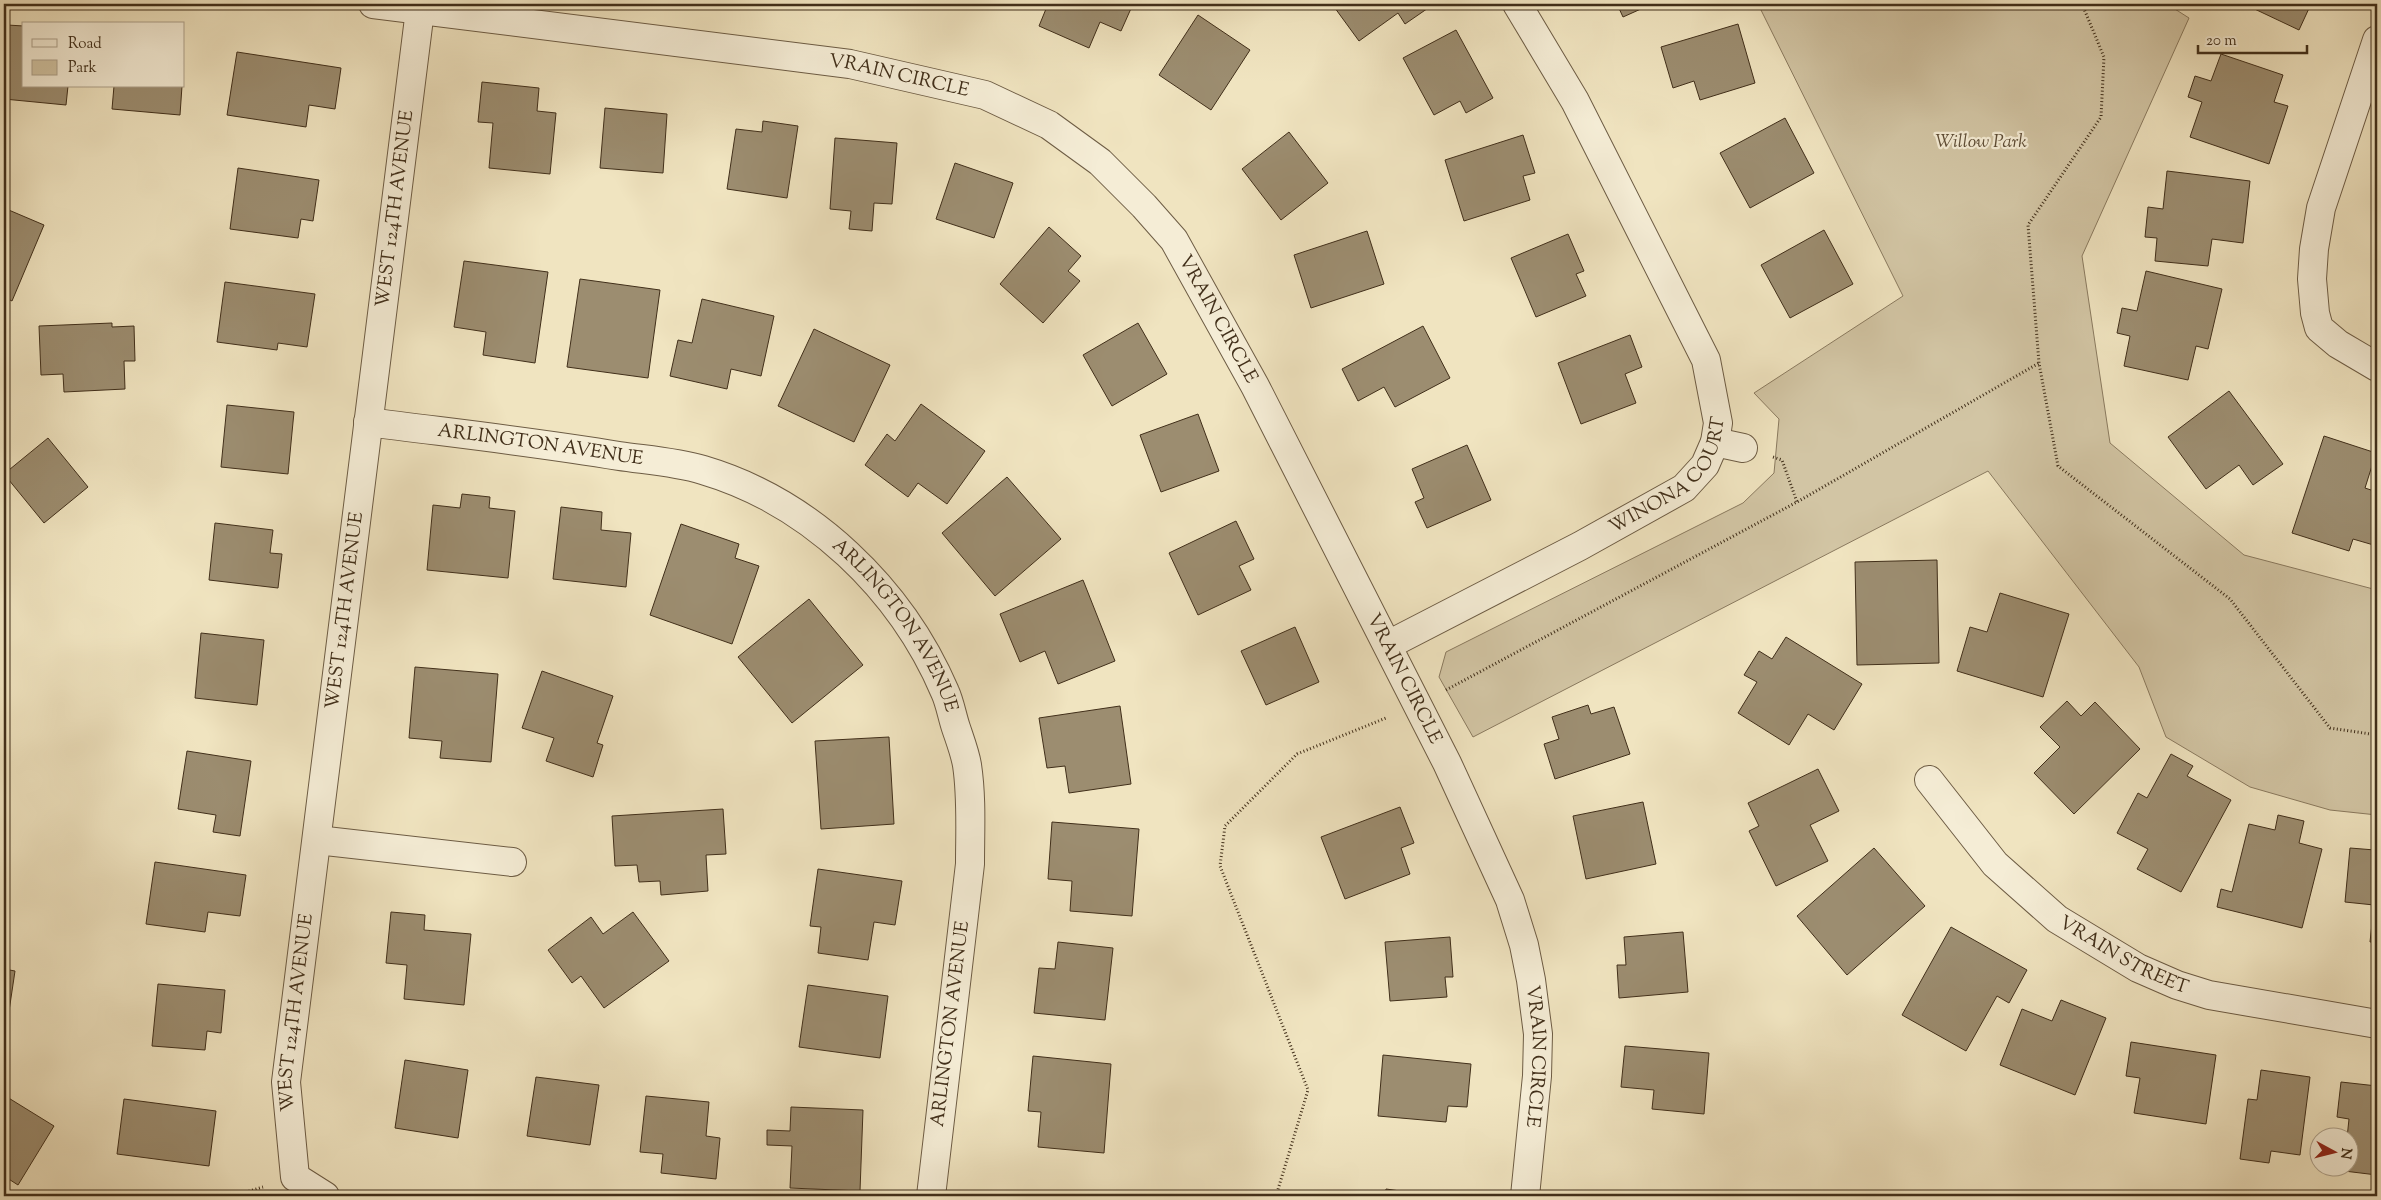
<svg xmlns="http://www.w3.org/2000/svg" width="2381" height="1200" font-family="'Sorts Mill Goudy',serif">
  <style>
    .green { fill: #d2c5a4; stroke: #8a7a5f }
    .building { fill: #9c8d70; stroke: #412f1a }
    .lines { fill: none; stroke-linecap: round; stroke-linejoin: round }
    .minor-casing { stroke: #6d5c44; stroke-width: 30 }
    .path { stroke: #412f1a; stroke-width: 3; stroke-dasharray: 1 2.5; stroke-linecap: butt }
    .minor { stroke: #f5edd6; stroke-width: 28 }
    .labels { text-anchor: middle; dominant-baseline: central; stroke-width: 4.5; stroke-linejoin: round; paint-order: stroke }
    .street-label { font-size: 19px; fill: #412f1a; stroke: #f5edd6 }
    .park-label { font-size: 19px; font-style: italic; fill: #5e4d36; stroke: #f5edd6 }
  </style>
  <rect width="100%" height="100%" fill="#f0e4c0"/>
  <filter id="stains"><feTurbulence type="fractalNoise" baseFrequency=".004" numOctaves="4"/><feColorMatrix values="0 0 0 0 .2 0 0 0 0 .09 0 0 0 0 .02 0 0 0 .5 -.17"/></filter>
  <radialGradient id="worn" r=".72"><stop offset=".6" stop-color="#630" stop-opacity="0"/><stop offset="1" stop-color="#630" stop-opacity=".3"/></radialGradient>
  <!-- green -->
  <path class="green" d="M1758,4H2167L2189,18L2082,256L2110,443L2244,555L2377,590V815L2330,810L2250,787L2166,737L2139,667L1988,471L1473,737L1439,677L1446,652L1743,503L1774,473L1779,419L1754,393L1903,296Z"/>
  <!-- building -->
  <path class="building" d="M1048,4H1133L1121,31L1100,22L1089,48L1039,26Z
    M1332,4H1434L1405,24L1398,13L1359,41Z
    M1617,4H1652L1623,17Z
    M2244,4H2311L2299,30Z
    M1198,15L1250,50L1211,110L1159,75Z
    M1738,24L1755,83L1700,100L1694,81L1673,88L1661,47Z
    M7,25L24,26V86H68L66,105L4,99V57Z
    M1456,30L1493,98L1466,113L1460,101L1434,115L1403,58Z
    M237,52L341,68L335,109L309,105L306,127L227,115Z
    M2221,54L2283,75L2274,102L2288,106L2269,164L2190,137L2202,102L2188,97L2195,76L2211,81Z
    M482,82L539,88L537,111L556,113L550,174L489,168L493,123L478,122Z
    M114,86H182L180,115L112,109Z
    M605,108L667,114L663,173L600,168Z
    M1785,118L1814,173L1750,208L1720,153Z
    M763,121L798,126L787,198L727,189L736,129L762,132Z
    M1289,132L1328,183L1281,220L1242,169Z
    M1523,135L1535,173L1523,176L1530,200L1464,221L1445,160Z
    M835,138L897,143L892,204L874,203L872,231L849,229L851,211L830,209Z
    M955,163L1013,183L994,238L936,219Z
    M238,168L319,180L313,221L301,219L298,238L230,229Z
    M2167,171L2250,181L2243,243L2212,239L2208,266L2155,261L2157,238L2145,237L2148,207L2163,209Z
    M4,208L44,225L12,301L4,297Z
    M1049,227L1081,256L1068,271L1080,281L1043,323L1000,284Z
    M1824,230L1853,284L1790,318L1761,265Z
    M1367,231L1384,284L1311,308L1294,255Z
    M1568,234L1584,271L1576,274L1586,296L1536,317L1511,258Z
    M464,261L548,272L535,363L483,355L486,332L454,327Z
    M2146,271L2222,289L2208,349L2196,346L2188,380L2124,366L2130,336L2117,333L2122,308L2137,311Z
    M580,279L660,290L648,378L567,367Z
    M225,282L315,294L307,347L278,343L277,350L217,342Z
    M702,299L774,316L761,376L731,369L727,389L670,376L678,340L692,343Z
    M112,323V327L134,326L135,361H124L125,389L64,392L63,374L41,375L39,326Z
    M1138,323L1167,374L1112,406L1083,355Z
    M1423,326L1450,378L1395,407L1384,387L1358,401L1342,369Z
    M814,329L890,365L854,442L778,406Z
    M1630,335L1642,367L1625,374L1636,403L1581,424L1558,363Z
    M2229,391L2283,464L2253,485L2239,465L2206,489L2168,437Z
    M921,404L985,451L947,504L918,483L908,497L865,465L887,434L895,441Z
    M227,405L294,412L288,474L221,467Z
    M1198,414L1219,471L1161,492L1140,435Z
    M2324,436L2376,453L2365,488L2377,492V546L2353,539L2349,551L2292,533Z
    M48,438L88,487L44,523L4,474Z
    M1467,445L1491,500L1427,528L1415,502L1424,498L1412,469Z
    M1007,477L1061,539L995,596L942,533Z
    M462,494L490,497L489,508L515,511L508,578L427,570L433,505L460,508Z
    M561,507L602,512L601,530L631,533L626,587L553,579Z
    M1236,521L1254,559L1239,566L1251,590L1198,615L1169,553Z
    M215,523L273,530L270,553L282,554L278,588L209,580Z
    M681,524L739,544L735,558L759,566L732,644L650,615Z
    M1937,560L1939,663L1857,665L1855,562Z
    M1083,580L1115,661L1058,684L1045,651L1020,662L1000,614Z
    M2000,593L2069,614L2043,697L1957,671L1970,627L1987,632Z
    M809,599L863,665L792,723L738,657Z
    M1295,627L1319,682L1266,705L1241,651Z
    M201,633L264,640L257,705L195,698Z
    M1786,637L1862,684L1834,730L1808,714L1789,745L1738,713L1757,682L1744,675L1759,651L1772,659Z
    M415,667L498,674L491,762L440,758L442,741L409,738Z
    M542,671L613,696L597,743L603,745L593,777L546,761L554,738L522,728Z
    M2067,701L2081,716L2095,702L2140,749L2074,814L2034,773L2060,747L2040,727Z
    M1588,705L1591,714L1614,707L1630,754L1555,779L1544,744L1559,739L1552,717Z
    M1120,706L1131,784L1069,793L1065,766L1047,768L1039,718Z
    M889,737L894,824L821,829L815,741Z
    M187,751L251,761L240,836L213,832L216,815L178,809Z
    M2171,754L2193,766L2187,776L2231,800L2181,892L2137,869L2148,849L2117,833L2138,793L2147,798Z
    M1818,769L1839,811L1810,825L1828,861L1776,886L1749,831L1759,826L1748,803Z
    M1643,802L1656,864L1586,879L1573,816Z
    M1400,807L1414,843L1401,848L1410,874L1345,899L1321,837Z
    M723,809L726,854L706,855L708,891L661,895L660,881L639,882L637,865L615,866L612,816Z
    M2278,815L2304,821L2299,843L2322,849L2302,928L2217,907L2221,889L2232,892L2249,824L2275,830Z
    M1052,822L1139,829L1132,916L1070,911L1072,881L1048,879Z
    M2376,831H2377V942H2370L2374,905L2345,902L2350,848L2375,850Z
    M1874,848L1925,906L1847,975L1797,916Z
    M155,862L246,875L240,916L208,912L205,932L146,924Z
    M818,869L902,881L895,925L874,922L868,960L818,953L821,927L810,926Z
    M391,912L425,915L424,930L471,934L464,1005L404,999L407,965L386,963Z
    M633,912L669,961L604,1008L581,976L572,983L548,950L591,917L603,934Z
    M1951,927L2027,970L2009,1003L1997,996L1966,1051L1902,1015Z
    M1683,932L1688,992L1619,998L1617,965H1626L1624,937Z
    M1450,937L1453,977H1445L1447,997L1390,1001L1385,942Z
    M1058,942L1113,948L1105,1020L1034,1013L1039,968L1055,969Z
    M4,969L15,971L5,1038L4,1037Z
    M158,984L225,990L221,1033L207,1031L205,1050L152,1046Z
    M808,985L888,996L880,1058L799,1047Z
    M2061,1000L2106,1018L2075,1095L2000,1065L2022,1009L2052,1021Z
    M2131,1042L2216,1055L2206,1124L2134,1113L2140,1078L2126,1076Z
    M1625,1046L1709,1053L1704,1114L1652,1109L1654,1090L1621,1087Z
    M1383,1055L1471,1064L1467,1107L1448,1106L1446,1122L1378,1116Z
    M1033,1056L1111,1064L1104,1153L1038,1147L1041,1112L1028,1111Z
    M405,1060L468,1070L458,1138L395,1128Z
    M2261,1070L2310,1077L2300,1155L2271,1151L2269,1163L2240,1159L2248,1099L2257,1100Z
    M536,1077L599,1085L590,1145L527,1136Z
    M2341,1082L2377,1086V1175L2344,1171V1168H2348L2347,1138L2349,1119L2337,1117Z
    M646,1096L709,1102L706,1136L720,1138L716,1179L661,1173L663,1154L640,1152Z
    M7,1097L54,1126L18,1185L4,1176V1102Z
    M124,1099L216,1111L209,1166L117,1154Z
    M791,1107L863,1110L860,1191L790,1188L792,1146L767,1145V1130L790,1131Z
    M1386,1189L1436,1196H1385Z"/>
  <g class="lines">
    <defs>
      <g id="minor">
        <path id="s1" d="M373,4L850,64L985,95L1049,125L1100,162L1144,206L1174,240L1255,386L1447,763L1510,900L1524,945L1531,980L1538,1034L1537,1076L1525,1196"/>
        <path d="M2377,40L2321,208L2314,249L2312,279L2315,313L2319,328L2338,344L2377,367"/>
        <path id="s2" d="M368,422C452,433 536,442 619,456C646,460 676,462 703,470C811,502 901,589 945,692C950,703 952,716 956,728C960,740 965,753 967,765C972,798 970,831 970,864L931,1196"/>
        <path d="M1715,442L1743,448"/>
        <path id="s3" d="M1388,645L1580,546L1684,488L1705,465L1715,442L1718,423L1706,360L1575,101L1517,4"/>
        <path id="s4" d="M1929,780L1995,864L2057,919L2138,968L2177,985L2209,995L2377,1024"/>
        <path d="M317,840L512,862"/>
        <path id="s5" d="M325,1196L295,1177L286,1082L420,10"/>
      </g>
    </defs>
    <!-- minor casing -->
    <use href="#minor" class="minor-casing"/>
    <!-- path -->
    <path class="path" d="M2082,4L2104,57L2101,117L2028,225L2039,363L2058,466L2230,599L2330,728L2377,735
      M1773,457L1782,460L1797,502
      M1446,690L1797,502L2039,363
      M232,1196L263,1187
      M1276,1196L1308,1090L1220,866L1225,826L1297,754L1386,718"/>
    <!-- minor -->
    <use href="#minor" class="minor"/>
  </g>
  <g class="labels">
    <!-- street labels -->
    <g class="street-label">
      <text stroke="none"><textPath href="#s1" startOffset="531">VRAIN CIRCLE</textPath></text>
      <text stroke="none"><textPath href="#s5" startOffset="1011">WEST 124TH AVENUE</textPath></text>
      <text stroke="none"><textPath href="#s1" startOffset="951">VRAIN CIRCLE</textPath></text>
      <text stroke="none"><textPath href="#s2" startOffset="174">ARLINGTON AVENUE</textPath></text>
      <text stroke="none"><textPath href="#s3" startOffset="334">WINONA COURT</textPath></text>
      <text stroke="none"><textPath href="#s5" startOffset="606">WEST 124TH AVENUE</textPath></text>
      <text stroke="none"><textPath href="#s2" startOffset="594">ARLINGTON AVENUE</textPath></text>
      <text stroke="none"><textPath href="#s1" startOffset="1356">VRAIN CIRCLE</textPath></text>
      <text stroke="none"><textPath href="#s4" startOffset="266">VRAIN STREET</textPath></text>
      <text stroke="none"><textPath href="#s5" startOffset="201">WEST 124TH AVENUE</textPath></text>
      <text transform="translate(951 1024) rotate(-83)">ARLINGTON AVENUE</text>
      <text stroke="none"><textPath href="#s1" startOffset="1761">VRAIN CIRCLE</textPath></text>
    </g>
    <!-- park labels -->
    <g class="park-label">
      <text x="1981" y="142">Willow Park</text>
    </g>
  </g>
  <!-- margin -->
  <rect width="2381" height="1200" fill="none" stroke="#f0e4c0" stroke-width="20"/>
  <rect x="5" y="5" width="2371" height="1190" fill="none" stroke="#412f1a" stroke-width="2.5"/>
  <rect x="10" y="10" width="2361" height="1180" fill="none" stroke="#412f1a"/>
  <!-- legend -->
  <rect x="22" y="22" width="162" height="65" fill="#f5edd6" stroke="#ada18b"/>
  <rect x="32" y="39" width="25" height="8" fill="#f5edd6" stroke="#ada18b"/>
  <text x="68" y="48" font-size="15" fill="#412f1a">Road</text>
  <rect x="32" y="60" width="25" height="15" fill="#d2c5a4" stroke="#ada18b"/>
  <text x="68" y="72" font-size="15" fill="#412f1a">Park</text>
  <!-- north arrow -->
  <g transform="translate(2334 1152) rotate(97)"><circle r="24" fill="#f5edd6" stroke="#ada18b"/>
  <path d="M0-4L9 19L0 12L-9 19Z" fill="#8f2418"/>
  <text y="-8" font-size="14" font-weight="bold" text-anchor="middle" fill="#412f1a">N</text>
  </g>
  <!-- scale -->
  <path d="M2198 45v8h109v-8" fill="none" stroke="#412f1a" stroke-width="2.5"/>
  <text x="2206" y="45" font-size="15" fill="#412f1a" stroke="#f5edd6" stroke-width="4" paint-order="stroke">20 m</text>
  <rect width="100%" height="100%" filter="url(#stains)"/>
  <rect width="100%" height="100%" fill="url(#worn)"/>
</svg>
